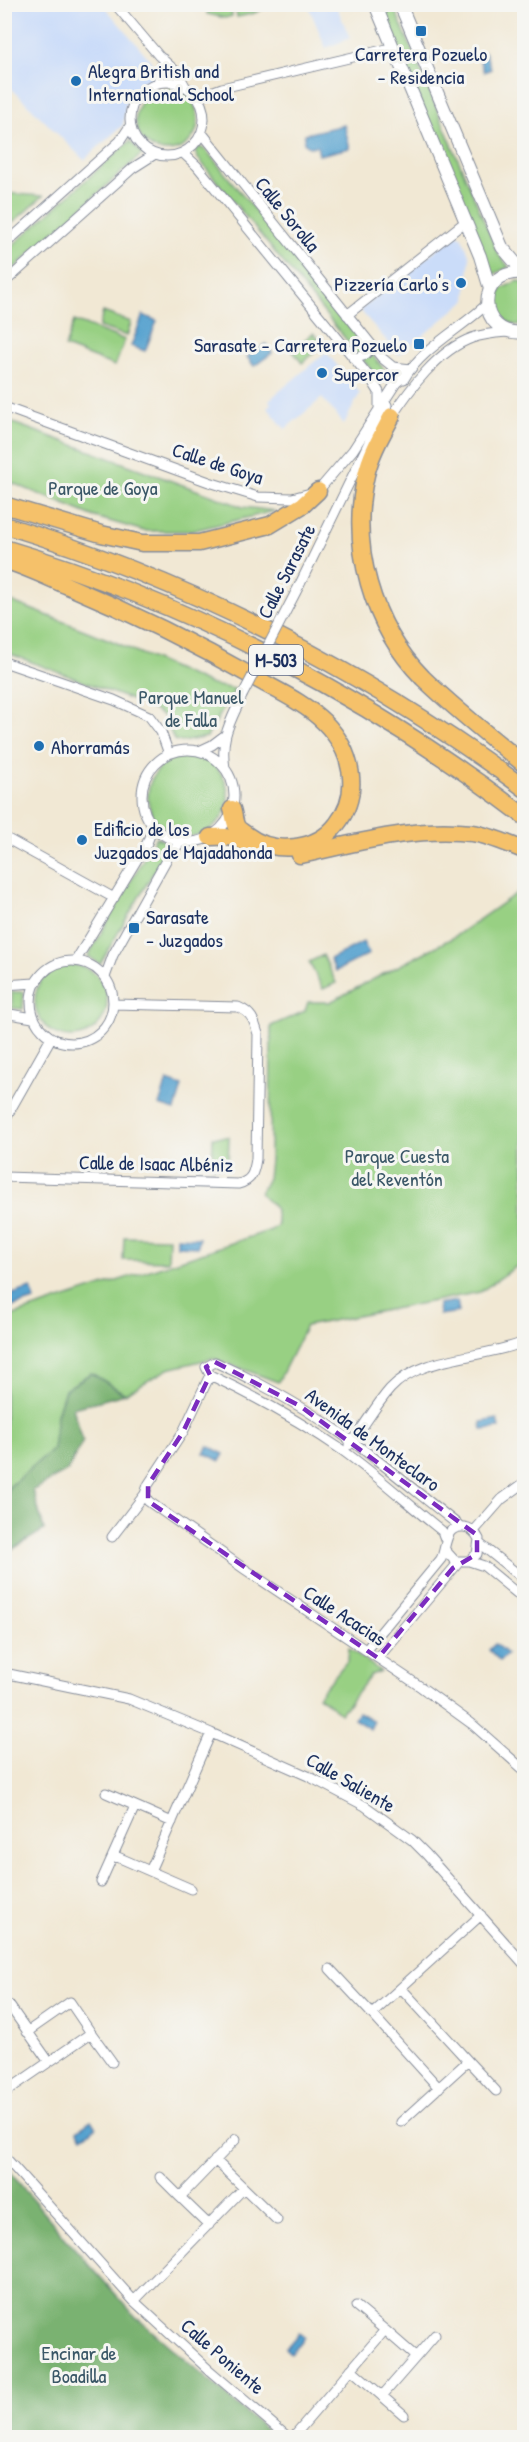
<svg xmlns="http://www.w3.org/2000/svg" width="529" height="2442" font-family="'Patrick Hand',sans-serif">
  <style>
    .built { fill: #cadcf9 }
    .green { fill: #98d083; stroke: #5a8070; stroke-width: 1.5 }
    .forest { fill: #7ab271; stroke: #4a7068; stroke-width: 1.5 }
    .water { fill: #57a2cf; stroke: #396896; stroke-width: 1.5 }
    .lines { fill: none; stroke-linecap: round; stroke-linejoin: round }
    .minor-casing { stroke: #868c99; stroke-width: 11 }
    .tertiary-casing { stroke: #868c99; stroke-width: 14 }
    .motorway-casing { stroke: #868c99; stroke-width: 19 }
    .minor { stroke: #fff; stroke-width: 9 }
    .tertiary { stroke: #fff; stroke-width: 12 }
    .motorway { stroke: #f5c16b; stroke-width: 16 }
    .minor-bridge-casing { stroke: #868c99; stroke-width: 11; stroke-linecap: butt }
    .minor-bridge { stroke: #fff; stroke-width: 9 }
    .marked { fill: none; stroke: #7b2cbf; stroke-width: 4.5; stroke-dasharray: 12 8; stroke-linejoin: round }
    .poi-dot { fill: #1f6fb2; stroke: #f6f6f2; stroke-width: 2 }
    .labels { text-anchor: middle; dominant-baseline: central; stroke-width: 6; stroke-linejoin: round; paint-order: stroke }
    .shield { fill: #f6f6f2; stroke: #5d6b8a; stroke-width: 1.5 }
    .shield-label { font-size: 18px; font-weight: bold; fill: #1b2f5e }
    .poi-label { font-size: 20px; fill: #1b2f5e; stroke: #f6f6f2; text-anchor: start }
    .street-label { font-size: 20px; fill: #1b2f5e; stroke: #f6f6f2 }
    .park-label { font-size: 20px; fill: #3a5767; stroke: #f6f6f2 }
  </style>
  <rect width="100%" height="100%" fill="#f6f6f2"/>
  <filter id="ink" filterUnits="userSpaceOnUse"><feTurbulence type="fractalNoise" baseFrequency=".0167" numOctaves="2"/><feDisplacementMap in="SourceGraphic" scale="12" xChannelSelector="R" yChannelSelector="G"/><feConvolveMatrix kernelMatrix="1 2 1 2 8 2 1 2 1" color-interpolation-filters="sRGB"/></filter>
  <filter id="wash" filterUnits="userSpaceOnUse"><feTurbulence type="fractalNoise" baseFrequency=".008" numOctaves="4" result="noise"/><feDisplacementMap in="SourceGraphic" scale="24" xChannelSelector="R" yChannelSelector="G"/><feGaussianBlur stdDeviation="1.35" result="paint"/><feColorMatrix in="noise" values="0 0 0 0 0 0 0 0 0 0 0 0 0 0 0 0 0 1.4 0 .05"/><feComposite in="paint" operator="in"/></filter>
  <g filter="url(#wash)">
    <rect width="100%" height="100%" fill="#f1e8d4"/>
    <!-- built -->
    <path class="built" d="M4,5H103L152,62L154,72L150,80L139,85L132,91L126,104L123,125L84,160L5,82Z
      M308,5H336L350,38L326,48Z
      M456,234L461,236L470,256L466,300L399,355L360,310Z
      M326,352L360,393L344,424L322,398L285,429L267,407L271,404L269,400Z"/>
    <!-- green -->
    <path class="green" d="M209,5H231L232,16L225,18L207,14Z
      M235,5V4L266,5C261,13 247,15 237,17Z
      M380,5H393L498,254L509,267L492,275Z
      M136 120a31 31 0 1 1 62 0a31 31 0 1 1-62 0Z
      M130,141L142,154L5,276V252Z
      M199,147L206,150L387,373L389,378L386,382L380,381L197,157L195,151Z
      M4,193L43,196L11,224H5Z
      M517,281L524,282V324L514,325L504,320L496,305L501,289Z
      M103,312L131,322L127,336L99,327Z
      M74,321L125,340L115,366L65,347Z
      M313,333L324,345L302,363L292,350Z
      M5,420L243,507L275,511L191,531H144L95,517L5,480Z
      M5,599L110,640L212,685L235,689L207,737L182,742L174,740L164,716L145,705L5,652Z
      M148 796a40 40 0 1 1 80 0a40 40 0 1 1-80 0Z
      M156,837L170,844L100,964L88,956Z
      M524,888V1261L480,1292L306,1326L278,1382L213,1358L168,1369L125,1394L91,1373L65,1390L57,1415L54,1449L8,1488L5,1515V1318L271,1230L278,1225L275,1208L260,1193L268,1178L270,1160L271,1026L305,1011L308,1002H330L454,937Z
      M323,955L336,983L323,989L309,962Z
      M35 1001a36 36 0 1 1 72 0a36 36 0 1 1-72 0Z
      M12,992H24L23,1009L12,1008Z
      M213,1137H229L228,1167H212Z
      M124,1237L169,1238L168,1261L123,1260Z
      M349,1648L380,1671L371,1675L341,1713L318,1696L348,1660Z"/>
    <!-- forest -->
    <path class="forest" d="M91,1373L125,1394L73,1408L83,1441L67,1471L33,1490L44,1530L5,1554L4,1515L8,1488L53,1449L57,1415L65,1390Z
      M4,2165L68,2241L137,2318L274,2437H5Z"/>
    <!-- water -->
    <path class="water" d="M485,52L491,69L484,72L478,55Z
      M344,125L350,148L319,155L317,146L309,147L304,142L305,134Z
      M143,315L157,321L145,351L131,346Z
      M266,344L272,353L254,366L247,357Z
      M363,942L369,954L336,971L330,959Z
      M167,1081L182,1086L175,1110L159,1105Z
      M177,1237L199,1238L198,1247L177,1246Z
      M31,1288L35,1300L11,1307L7,1296Z
      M457,1301L459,1312L439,1315L438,1304Z
      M497,1419L499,1428L482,1430L481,1422Z
      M208,1446L224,1454L220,1461L204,1453Z
      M495,1644L507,1654L500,1661L489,1650Z
      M358,1712L374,1721L370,1729L354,1719Z
      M91,2120L96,2128L82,2137L77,2130Z
      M299,2333L304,2337L290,2354L285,2349Z"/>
  </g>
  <g filter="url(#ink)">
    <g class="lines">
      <defs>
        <path id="minor" d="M115,4L159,56L178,73L185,86
          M130 119a37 37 0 1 1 74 0a37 37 0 1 1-74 0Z
          M158,83L163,59
          M198,97L222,88L391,48
          M202,133L382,358L393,367L411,369
          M183,153L197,166L371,379L379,392V407
          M4,245L120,141L130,126
          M4,283L133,168L155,154
          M347,315L465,222
          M353,358C364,357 368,355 371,344
          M404,379C421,349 462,328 487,304
          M4,407L209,482L258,497L292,498L318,491L353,450L396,383L406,375
          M390,419C409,390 438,350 472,338C483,334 496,333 508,332
          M300,584L387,405
          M4,662L114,700L149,716L161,732L169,754
          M142 796a46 46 0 1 1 92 0a46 46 0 1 1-92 0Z
          M199,751L212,745L224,736
          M225,768C220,737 230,723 242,696
          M4,837L114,898
          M76,960L147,843L153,827
          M31 1002a41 41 0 1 1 82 0a41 41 0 1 1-82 0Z
          M105,977L113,955L169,855L181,842
          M4,985L35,983
          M4,1013L33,1018
          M4,1121L51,1038
          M4,1177L238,1184C252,1181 254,1172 256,1159L258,1034C254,1020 252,1013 238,1007L113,1004
          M210,1375L183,1432L148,1485L145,1494L148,1501L246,1570L421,1687L472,1724L524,1770
          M349,1445C364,1427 375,1406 390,1389C421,1355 483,1359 524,1342
          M474,1531L502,1499L524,1483
          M112,1537L145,1494
          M445,1539L442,1531C409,1505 377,1475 342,1450C300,1421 256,1397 210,1375L206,1367L215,1362C263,1384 310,1410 353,1442C390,1469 425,1499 461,1527
          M480,1544L524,1579
          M469,1561L484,1566L524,1599
          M366,1650L441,1559C447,1547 444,1525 464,1527C472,1528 476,1533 479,1539L477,1554L469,1561H455L445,1550
          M378,1658L459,1562
          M4,1673L129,1699L211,1733L308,1776L365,1806L412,1840L426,1854L524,1964
          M106,1793L172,1822
          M113,1855L191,1889
          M150,1871L211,1733
          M101,1882L135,1806
          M330,1969L372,2014
          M401,1988L468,2061L401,2122
          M9,2005L49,2062
          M91,2033L112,2062
          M468,2061L496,2091
          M439,2088L372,2014L481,1915
          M4,2093L91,2033L70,2002L27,2032
          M4,2156L134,2301L209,2370L289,2438
          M160,2177L180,2197
          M244,2188L277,2220
          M209,2225L180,2197L236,2139
          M134,2301L244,2188L215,2160
          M356,2306L385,2330
          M416,2357L435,2335
          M351,2369L404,2415
          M292,2438L385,2330L416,2357L382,2396"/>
        <path id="tertiary" d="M375,4L480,256L490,289
          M400,4L502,247L524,273
          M524,273C474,268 476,338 524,332"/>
        <path id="motorway" d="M392,416C382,435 371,453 366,475C349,546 372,626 423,678C455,709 490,737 524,764
          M4,505L101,534L142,543H199L270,525L303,505L318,491
          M4,525C190,581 368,673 524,788
          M4,548C190,603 371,699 524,816
          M4,560C26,567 47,577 68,586C132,613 195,644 255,678C278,691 305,703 324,722C352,750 362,792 337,824C317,851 273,855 247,835C244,833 239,830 237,827C234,822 234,814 232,809
          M210,837C226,836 237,837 252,846
          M300,855C357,843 413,826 472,833C489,835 508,844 524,850"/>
      </defs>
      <!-- minor casing -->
      <use href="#minor" class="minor-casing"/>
      <!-- tertiary casing -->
      <use href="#tertiary" class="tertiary-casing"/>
      <!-- motorway casing -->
      <use href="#motorway" class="motorway-casing"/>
      <!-- minor -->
      <use href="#minor" class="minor"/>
      <!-- tertiary -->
      <use href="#tertiary" class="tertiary"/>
      <!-- motorway -->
      <use href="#motorway" class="motorway"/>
      <defs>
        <path id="minor-bridge" d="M242,696L300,584"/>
      </defs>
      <!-- minor-bridge casing -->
      <use href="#minor-bridge" class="minor-bridge-casing"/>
      <!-- minor-bridge -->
      <use href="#minor-bridge" class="minor-bridge"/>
    </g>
  </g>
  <!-- marked area -->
  <path class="marked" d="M215,1362L300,1406L477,1535V1554L453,1568L378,1658L148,1501V1485L183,1432L210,1375L206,1367Z"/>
  <!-- markers -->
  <g class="poi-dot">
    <rect x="415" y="25" width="12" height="12" rx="3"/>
    <circle cx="76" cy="81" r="6"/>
    <circle cx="461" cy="283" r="6"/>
    <rect x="413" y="338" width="12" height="12" rx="3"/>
    <circle cx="322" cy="373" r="6"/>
    <circle cx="39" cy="746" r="6"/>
    <circle cx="82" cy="840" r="6"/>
    <rect x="128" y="922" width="12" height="12" rx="3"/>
  </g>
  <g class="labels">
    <!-- shield labels -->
    <rect class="shield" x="249" y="645" width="54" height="30" rx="4.5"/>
    <g class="shield-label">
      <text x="276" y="660">M-503</text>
    </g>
    <!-- poi labels -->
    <g class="poi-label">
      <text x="421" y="53" text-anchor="middle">Carretera Pozuelo<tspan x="421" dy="23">- Residencia</tspan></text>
      <text x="88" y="70">Alegra British and<tspan x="88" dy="23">International School</tspan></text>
      <text x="449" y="283" text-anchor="end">Pizzería Carlo's</text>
      <text x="407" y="344" text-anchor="end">Sarasate - Carretera Pozuelo</text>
      <text x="334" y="373">Supercor</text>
      <text x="51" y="746">Ahorramás</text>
      <text x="94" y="828">Edificio de los<tspan x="94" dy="23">Juzgados de Majadahonda</tspan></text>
      <text x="146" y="916">Sarasate<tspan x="146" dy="23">- Juzgados</tspan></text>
    </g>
    <!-- street labels -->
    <g class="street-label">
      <text transform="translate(288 214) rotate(51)">Calle Sorolla</text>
      <text transform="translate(218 463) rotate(18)">Calle de Goya</text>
      <text transform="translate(286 571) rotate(-63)">Calle Sarasate</text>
      <text transform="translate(156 1163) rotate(1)">Calle de Isaac Albéniz</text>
      <text transform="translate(373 1439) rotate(36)">Avenida de Monteclaro</text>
      <text transform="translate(345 1615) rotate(33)">Calle Acacias</text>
      <text transform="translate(351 1782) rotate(30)">Calle Saliente</text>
      <text transform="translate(223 2356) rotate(41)">Calle Poniente</text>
    </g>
    <!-- park labels -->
    <g class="park-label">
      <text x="103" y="487">Parque de Goya</text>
      <text x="191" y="696">Parque Manuel<tspan x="191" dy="23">de Falla</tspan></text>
      <text x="397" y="1155">Parque Cuesta<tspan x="397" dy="23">del Reventón</tspan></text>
      <text x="79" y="2352">Encinar de<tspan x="79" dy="23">Boadilla</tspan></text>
    </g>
  </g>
  <!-- margin -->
  <rect width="529" height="2442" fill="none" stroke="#f6f6f2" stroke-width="24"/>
</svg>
